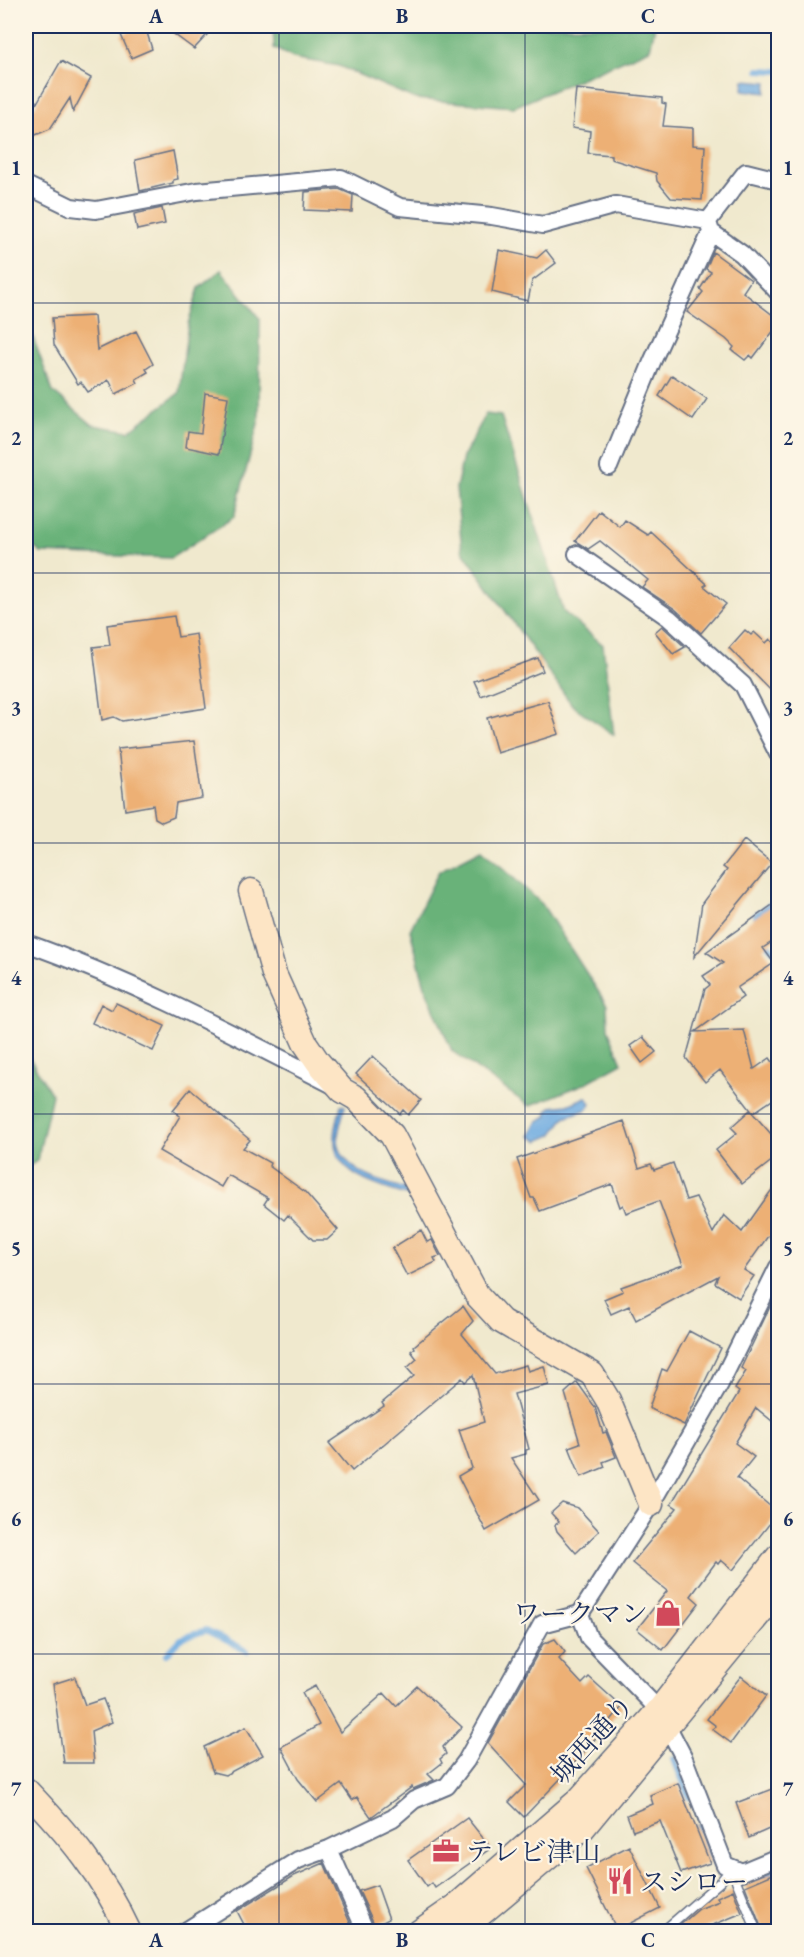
<svg xmlns="http://www.w3.org/2000/svg" width="804" height="1957" font-family="'EB Garamond','Noto Serif JP',serif">
  <style>
    .forest { fill: #69b279; stroke: #42706c; stroke-width: 1.5 }
    .water { fill: #6face1; stroke: #456ea0; stroke-width: 1.5 }
    .lines { fill: none; stroke-linecap: round; stroke-linejoin: round }
    .stream { stroke: #6face1; stroke-width: 6 }
    .building { fill: #edb075 }
    .lane-casing { stroke: #667085; stroke-width: 11 }
    .street-casing { stroke: #667085; stroke-width: 20 }
    .secondary-casing { stroke: #667085; stroke-width: 27 }
    .lane { stroke: #fff; stroke-width: 8 }
    .street { stroke: #fff; stroke-width: 16 }
    .secondary { stroke: #fde5c5; stroke-width: 24 }
    .grid { fill: none; stroke: #1b2f5e; stroke-width: 1.5; stroke-opacity: 0.55 }
    .labels { text-anchor: middle; dominant-baseline: central; stroke-width: 4.5; stroke-linejoin: round; paint-order: stroke }
    .poi-label { font-size: 27px; fill: #1b2f5e; stroke: #fcf5e5; text-anchor: start }
    .street-label { font-size: 27px; fill: #1b2f5e; stroke: #fcf5e5 }
    .neatline { fill: none; stroke: #1b2f5e; stroke-width: 2 }
    .grid-label { font-size: 20px; text-anchor: middle; font-weight: bold; fill: #1b2f5e }
  </style>
  <rect width="100%" height="100%" fill="#fcf5e5"/>
  <filter id="ink" filterUnits="userSpaceOnUse"><feTurbulence type="fractalNoise" baseFrequency=".0167" numOctaves="2"/><feDisplacementMap in="SourceGraphic" scale="12" xChannelSelector="R" yChannelSelector="G"/><feConvolveMatrix kernelMatrix="1 2 1 2 8 2 1 2 1" color-interpolation-filters="sRGB"/></filter>
  <filter id="wash" filterUnits="userSpaceOnUse"><feTurbulence type="fractalNoise" baseFrequency=".008" numOctaves="4" result="noise"/><feDisplacementMap in="SourceGraphic" scale="24" xChannelSelector="R" yChannelSelector="G"/><feGaussianBlur stdDeviation="1.35" result="paint"/><feColorMatrix in="noise" values="0 0 0 0 0 0 0 0 0 0 0 0 0 0 0 0 0 1.4 0 .05"/><feComposite in="paint" operator="in"/></filter>
  <g filter="url(#wash)">
    <rect width="100%" height="100%" fill="#f0e9ce"/>
    <!-- forest -->
    <path class="forest" d="M273,26H655L650,49L514,107L415,99L339,66L293,58L274,48Z
      M221,270L260,319L259,420L234,517L171,558L41,553L26,541V304L30,329L53,392L93,425L129,431L179,393L188,324L199,288Z
      M486,414L501,416L564,612L603,645L614,735L572,705L462,550L456,488L463,457Z
      M482,849L542,904L607,1005L608,1029L622,1063L584,1084L529,1106L452,1051L426,990L410,930L439,871Z
      M26,1052L52,1095L37,1161L26,1168Z"/>
    <!-- water -->
    <path class="water" d="M744,80L767,82L766,93L743,90Z
      M586,1097L591,1103L588,1109L565,1117L552,1135L538,1141L530,1136L538,1121L548,1116L547,1111L551,1107L568,1105Z
      M341,1105L345,1106C343,1116 338,1128 338,1138C338,1173 388,1184 414,1191L416,1198C387,1188 333,1179 335,1138C335,1127 339,1116 341,1105Z
      M702,1823L719,1868L778,1865V1871L742,1885L717,1875L697,1825Z"/>
    <g class="lines">
      <!-- stream -->
      <path class="stream" d="M759,70L778,71
        M692,628L708,640L742,674
        M757,925L755,916L778,899
        M763,939L773,950
        M167,1654L181,1639L206,1630L247,1651
        M674,1759L689,1797"/>
    </g>
    <g id="blocks">
      <!-- building -->
      <path class="building" d="M145,26L152,49L131,58L121,35Z
        M163,26H215L194,49Z
        M61,61L91,78L73,112L70,98L50,129L26,139V111L34,108Z
        M576,89L662,98V103L666,104L663,126L693,128V145L705,146L702,200L671,198L657,181L656,173L611,159V155L588,153L590,131L572,128Z
        M173,151L178,179L173,180V183L140,191L135,160Z
        M339,189L353,195L352,212L304,210L305,192Z
        M162,208L165,224L137,230L134,214Z
        M499,250L537,258L546,250L556,263L532,281L528,301L492,292Z
        M713,252L751,280L743,292L778,319V325L753,358L750,355L745,360L732,350L734,347L726,339L687,312L703,292L700,289L711,272L706,269Z
        M94,316L97,350L136,331L153,364L146,369L148,372L136,379L138,383L116,394L109,380L88,392L81,382L78,384L54,345L52,318Z
        M672,375L707,399L693,420L659,396Z
        M205,393L228,397L219,454L186,447L188,431L201,433Z
        M599,510L620,527L625,520L648,535L651,532L707,584L704,586L726,604L701,633L675,609L642,587L648,580L600,541L588,549L575,541Z
        M174,616L178,637L196,634L206,708L122,721L114,717L102,720L93,647L110,645L107,625Z
        M662,626L685,647L673,654L655,632Z
        M745,630L751,635L754,632L766,643L770,639L778,647V698L729,648Z
        M538,658L543,671L481,696L474,681Z
        M548,701L559,734L497,753L487,718Z
        M194,741L202,798L176,803L174,817L162,822L155,818L153,805L125,810L118,749Z
        M744,840L772,863L694,957L702,903L727,870L723,867Z
        M778,901V938L763,948L774,963L737,988L743,997L695,1032L744,1030L754,1069L770,1058L778,1069V1096L753,1113L720,1070L705,1082L686,1058L705,989L710,985L703,976L723,963L706,952Z
        M116,1003L165,1026L153,1051L92,1023L101,1004L112,1010Z
        M643,1037L656,1052L642,1063L630,1046Z
        M373,1056L421,1100L408,1115L403,1110L400,1114L356,1074Z
        M190,1089L250,1140L243,1148L270,1163L269,1166L305,1192L338,1230L327,1240H313L288,1215L284,1220L264,1204L268,1198L228,1175L221,1187L159,1151L180,1116L173,1110Z
        M750,1110L778,1142V1156L742,1184L716,1150L737,1133L731,1127Z
        M624,1121L639,1168L651,1164L654,1170L673,1163L686,1200L696,1197L713,1233L724,1215L742,1232L778,1181V1243L768,1236L744,1270L754,1276L739,1298L715,1283L718,1276L636,1320L629,1306L611,1314L604,1299L623,1291L621,1287L683,1265L659,1201L626,1213L623,1205L620,1207L612,1184L540,1211L534,1198H531L517,1159Z
        M421,1230L427,1242L432,1240L440,1256L434,1258L436,1262L407,1276L392,1248Z
        M778,1290V1426L756,1408L735,1443L754,1457L737,1478L778,1513L733,1570L721,1560L718,1564L716,1562L691,1596L699,1603L663,1650L637,1629L667,1591L632,1563L677,1508L671,1504L739,1392L735,1389L746,1371L741,1368Z
        M463,1306L473,1321L462,1334L495,1374L526,1365L528,1371L544,1366L549,1385L514,1394L529,1449L526,1450V1454L511,1458L539,1500L486,1531L458,1476L472,1468L459,1430L484,1422L473,1375L465,1382L462,1378L352,1471L329,1443L384,1406L382,1403L414,1376L407,1368L417,1359L411,1351L415,1348L414,1346Z
        M689,1331L721,1348L684,1425L649,1408L662,1369L667,1371Z
        M577,1382L595,1407L603,1433L606,1432L616,1457L603,1462L605,1467L581,1477L569,1447L580,1443L565,1393Z
        M562,1503L578,1508L599,1531L576,1553L557,1531L555,1525L559,1522L551,1513Z
        M555,1639L565,1652L559,1659L582,1684L589,1677L622,1707L566,1773L524,1817L509,1802L526,1785L488,1743L543,1644Z
        M741,1676L766,1696L731,1743L712,1729L716,1726L707,1719Z
        M75,1677L85,1705L103,1699L112,1722L91,1731L94,1763H64L53,1684Z
        M315,1686L340,1732L384,1693L396,1706L417,1686L462,1727L443,1747L446,1754L440,1759L442,1763L428,1774L434,1780L413,1789L412,1787L371,1817L357,1797L352,1800L341,1784L317,1802L298,1779L281,1747L319,1725L302,1693Z
        M246,1727L263,1755L225,1775L213,1772L204,1747Z
        M678,1783L710,1863L681,1873L660,1821L633,1831L627,1815L653,1804L650,1795Z
        M778,1787V1825L749,1838L736,1803Z
        M467,1818L491,1848L435,1888L432,1883L427,1887L408,1860Z
        M629,1846L660,1908L617,1930L586,1868Z
        M324,1863L354,1932H248L237,1911L294,1876Z
        M778,1872V1932H763L745,1886Z
        M377,1885L389,1919L375,1926L359,1891Z
        M733,1890L742,1913L696,1932H672L699,1909L719,1901L717,1897Z"/>
    </g>
  </g>
  <g filter="url(#ink)">
    <use href="#blocks" fill-opacity="0" stroke="#667085" stroke-width="1.5"/>
    <g class="lines">
      <defs>
        <path id="lane" d="M662,1932L721,1881L731,1868L757,1932"/>
        <path id="street" d="M26,185L71,207L96,210L197,191L341,178L400,207L492,216L543,225L616,205L708,221
          M708,221L746,172L778,180
          M708,222L711,232L742,254L778,292
          M609,467L652,362L711,232
          M577,554L669,618L743,685L778,754
          M26,943C133,981 233,1034 333,1085
          M778,1267L720,1384L651,1504L580,1614L589,1638L659,1710L683,1756L725,1865L742,1872L778,1857
          M329,1849L366,1932
          M184,1932L298,1860L329,1849L393,1818L414,1800L447,1786L466,1761L542,1624L580,1614"/>
        <path id="secondary" d="M251,891L274,974L305,1043L318,1062L342,1090L356,1098L392,1135L477,1295L501,1321L592,1374L608,1400L651,1504
          M26,1790C69,1835 102,1874 129,1932
          M419,1932L455,1907L579,1800L659,1710L778,1557
          M459,1932L583,1828L778,1591"/>
      </defs>
      <!-- lane casing -->
      <use href="#lane" class="lane-casing"/>
      <!-- street casing -->
      <use href="#street" class="street-casing"/>
      <!-- secondary casing -->
      <use href="#secondary" class="secondary-casing"/>
      <!-- lane -->
      <use href="#lane" class="lane"/>
      <!-- street -->
      <use href="#street" class="street"/>
      <!-- secondary -->
      <use href="#secondary" class="secondary"/>
    </g>
  </g>
  <!-- grid -->
  <path class="grid" d="M279,26V1932M525,26V1932M26,303H778M26,573H778M26,843H778M26,1114H778M26,1384H778M26,1654H778"/>
  <!-- icons -->
  <defs>
    <symbol id="shop-bare" viewBox="-9 -9 18 18"><path d="M-5-2.5h2.3a2.7 3.5 0 0 1 5.4 0H5L5.5 6h-11ZM-1.5-2.5h3a1.5 2.3 0 0 0-3 0Z" fill="#d1495b" stroke="#fcf5e5" stroke-width="2.5" paint-order="stroke"/></symbol>
    <symbol id="office-bare" viewBox="-9 -9 18 18"><path d="M-6-3h4V-5.5h4V-3h4V5H-6ZM-1-4.5V-3h2v-1.5ZM-6 0V1H6V0Z" fill="#d1495b" stroke="#fcf5e5" stroke-width="2.5" paint-order="stroke"/></symbol>
    <symbol id="restaurant-bare" viewBox="-9 -9 18 18"><path d="M-5-6h1v4h1v-4h1v4h1v-4h1v5L-1.5 .5V6h-2V.5L-5-1ZM5-6V6H3V1.5H1.5Q1.5-4 5-6Z" fill="#d1495b" stroke="#fcf5e5" stroke-width="2.5" paint-order="stroke"/></symbol>
  </defs>
  <g fill-rule="evenodd">
    <use href="#shop-bare" x="649" y="1594" width="38" height="38"/>
    <use href="#office-bare" x="427" y="1832" width="38" height="38"/>
    <use href="#restaurant-bare" x="601" y="1862" width="38" height="38"/>
  </g>
  <g class="labels">
    <!-- poi labels -->
    <g class="poi-label">
      <text x="648" y="1613" text-anchor="end">ワークマン</text>
      <text x="466" y="1851">テレビ津山</text>
      <text x="640" y="1881">スシロー</text>
    </g>
    <!-- street labels -->
    <g class="street-label">
      <text transform="translate(592 1739) rotate(-48)">城西通り</text>
    </g>
  </g>
  <!-- margin -->
  <rect width="804" height="1957" fill="none" stroke="#fcf5e5" stroke-width="66"/>
  <rect x="33" y="33" width="738" height="1891" class="neatline"/>
  <g class="grid-label">
    <text x="156" y="23">A</text>
    <text x="402" y="23">B</text>
    <text x="648" y="23">C</text>
    <text x="16" y="175">1</text>
    <text x="788" y="175">1</text>
    <text x="16" y="445">2</text>
    <text x="788" y="445">2</text>
    <text x="16" y="715">3</text>
    <text x="788" y="715">3</text>
    <text x="16" y="985">4</text>
    <text x="788" y="985">4</text>
    <text x="16" y="1255">5</text>
    <text x="788" y="1255">5</text>
    <text x="16" y="1526">6</text>
    <text x="788" y="1526">6</text>
    <text x="16" y="1796">7</text>
    <text x="788" y="1796">7</text>
    <text x="156" y="1947">A</text>
    <text x="402" y="1947">B</text>
    <text x="648" y="1947">C</text>
  </g>
</svg>
